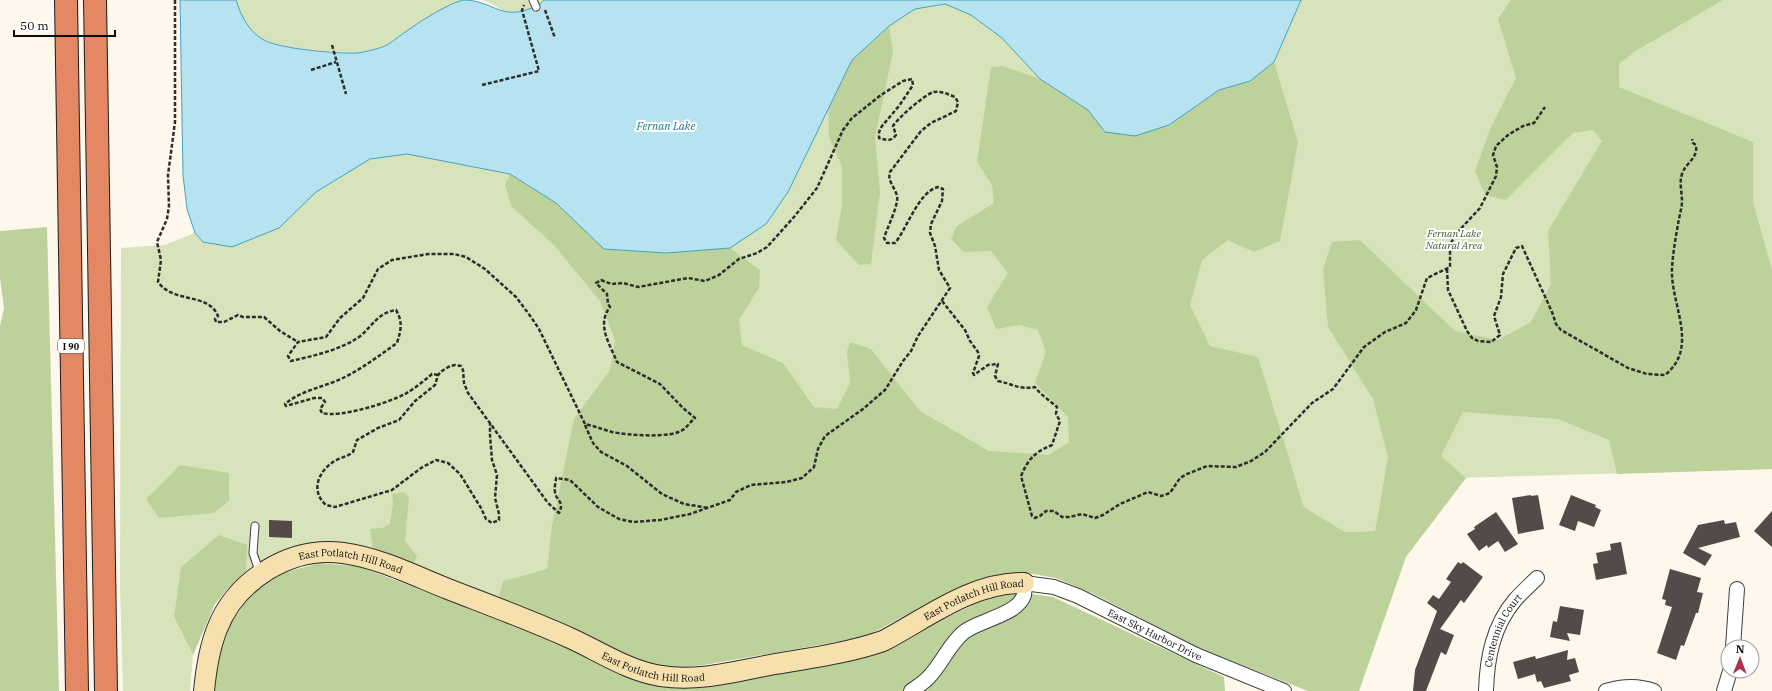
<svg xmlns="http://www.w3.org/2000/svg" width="1772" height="691" font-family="'IBM Plex Serif',serif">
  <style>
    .green { fill: #d7e3ba }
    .forest { fill: #bdd29b }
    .water { fill: #b6e3ef; stroke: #45a3be }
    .building { fill: #534b49 }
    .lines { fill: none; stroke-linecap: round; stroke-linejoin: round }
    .lane-casing { stroke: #3e3e3e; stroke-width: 9 }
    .street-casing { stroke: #3e3e3e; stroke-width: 16 }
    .secondary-casing { stroke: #2d2d2d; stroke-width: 22 }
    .highway-casing { stroke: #1c1c1c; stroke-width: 24 }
    .path { stroke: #2d2d2d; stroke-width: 2.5; stroke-dasharray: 4 2; stroke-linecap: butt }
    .lane { stroke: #fff; stroke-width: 7 }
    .street { stroke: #fff; stroke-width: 14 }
    .secondary { stroke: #f6e1ae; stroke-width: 20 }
    .highway { stroke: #e48763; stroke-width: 22 }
    .labels { text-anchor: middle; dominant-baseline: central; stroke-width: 4; stroke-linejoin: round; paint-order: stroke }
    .shield { fill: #fff; stroke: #545454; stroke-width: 1 }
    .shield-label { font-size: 9px; font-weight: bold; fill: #0b0b0b }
    .park-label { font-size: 10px; font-style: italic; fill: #395b23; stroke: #fff }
    .street-label { font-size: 10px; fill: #0b0b0b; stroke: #fff }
    .water-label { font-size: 11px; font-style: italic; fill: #23738f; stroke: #fff }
  </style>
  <rect width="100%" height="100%" fill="#fdf7ec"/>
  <!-- green -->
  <path class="green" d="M236,0H464L447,8L388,45L359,53L306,50L278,45L263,40L250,30L240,13Z
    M482,0H544C537,9 518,15 507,12C498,9 493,3 482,0Z
    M1301,0H1772V469L1384,480L1375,531L1345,532L1304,507L1297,483L554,518L547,570L504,581L498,599L408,563L281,553L246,572L227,589L215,604L174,617L193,655L190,691H123L120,583L121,248L164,245L195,233L203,242L279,228L316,192L370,159L407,154L766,224L788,192L852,60L889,26L915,9L945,4L971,15L1002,38L1040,79L1274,62Z"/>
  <!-- forest -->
  <path class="forest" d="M1511,0H1723L1634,52L1619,64V87L1753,142V202L1772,270V469L1617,474L1609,440L1558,419L1463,412L1441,456L1466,478L1406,557L1359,691H1308L1203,650L1094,594L1056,578L1027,573L1000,575L959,587L865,637L704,665L672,669L640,663L572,627L498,599L503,581L547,569L552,526L574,419L610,370L615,340L600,301L553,244L512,207L505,185L510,174L556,203L604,249L666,253L730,248L760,270L759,288L739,320L742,345L783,363L814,407L837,409L850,383L847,352L850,342L871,349L920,411L989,451L1049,455L1069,442L1068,417L1035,383L1046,352L1038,330L1020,325L996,329L987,307L1008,273L991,251L964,252L951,239L957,226L994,203L992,185L977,162L991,67L1003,66L1040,79L1088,110L1105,132L1169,125L1219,90L1250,81L1274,62L1298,142L1280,241L1254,252L1228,240L1202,260L1190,305L1210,346L1258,357L1304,507L1345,532L1375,531L1388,457L1373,399L1328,327L1323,269L1332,242L1360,240L1455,331L1498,340L1531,322L1551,284L1548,231L1602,141L1593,130L1573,133L1506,200L1485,195L1475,171L1491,127L1516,78L1498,19Z
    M889,26L893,52L875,137L880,192L871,264L859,265L836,240L842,205V167L829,137L828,107L852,60Z
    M47,227L59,691H0V326L4,308L0,278V231Z
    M180,465L229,473V501L213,513L159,518L146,499Z
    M404,492L409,497L405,541L417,556L413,565L373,550L370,529L382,528L390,524L393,504L392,494Z
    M219,535L247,545L246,572L227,589L215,604L193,655L174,617L181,567Z
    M319,563L358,566L544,636L633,678L662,687H700L878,651L987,598L1018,592L1053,597L1224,677L1225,691H213L214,674L226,629L251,595L283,573Z"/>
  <!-- water -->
  <path class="water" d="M180,0H236C241,16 248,30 262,39C277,49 339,54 358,53C364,52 382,48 387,45C391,43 394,40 397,38C413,26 444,5 463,0C492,0 500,20 529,9C535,7 540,5 544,0H1301L1274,62L1250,81L1219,90L1169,125L1135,136L1105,132L1088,110L1040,79L1002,38L971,15L945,4L915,9L889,26L852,60L788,192L766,224L730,248L666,253L604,249L556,203L510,174L407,154L370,159L316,192L279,228L232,247L203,242L195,233L187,209L183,175Z"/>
  <!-- building -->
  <path class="building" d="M1531,495V496L1538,495L1544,529L1518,534L1512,498Z
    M1571,495L1596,505L1595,507L1601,510L1594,527L1578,521L1575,531L1559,525Z
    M1772,511V547L1754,531Z
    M1496,512L1518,544L1505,552L1498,541L1488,548L1487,545L1479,551L1467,534L1475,529L1474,527Z
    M269,520L292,521V538L269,537Z
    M1724,520L1725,524L1736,522L1740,537L1698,548L1712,555L1705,566L1683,553L1698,525Z
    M1621,542L1627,574L1596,580L1593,564L1598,563L1596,553L1611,550L1610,544Z
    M1458,562L1461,564L1463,562L1483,577L1464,603L1461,600L1440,629L1454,635L1446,655L1441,652L1426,691H1413L1415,670L1437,611L1427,603L1433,595L1439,599L1451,582L1446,579Z
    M1670,569L1701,578L1697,592L1703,593L1698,613H1696L1684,646L1681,645L1676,660L1657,653L1672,607L1665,605L1666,600L1662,599Z
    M1560,606L1584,610L1580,635L1567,633L1570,641L1550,637L1553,621L1557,622Z
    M1568,650L1567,660L1575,658L1579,672L1569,675L1571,681L1544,688L1541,681L1537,682L1535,674L1518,679L1513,662L1535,656L1536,659Z"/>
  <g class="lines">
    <defs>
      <path id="lane" d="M533,0L536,7
        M255,526L253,553L260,574"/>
      <g id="street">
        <path d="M1733,647L1737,589"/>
        <path id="s1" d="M911,691C917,687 923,683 928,678C942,664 949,644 964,632C979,620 1018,615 1024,595C1025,591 1024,587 1024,583L1054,587L1078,596L1196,655L1284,691"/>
        <path id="s2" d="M1486,691C1487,658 1493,626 1515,600C1522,592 1530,585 1537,578"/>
        <path d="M1606,691C1622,686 1638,685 1654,691"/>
        <path d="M1724,691L1730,671"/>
      </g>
      <g id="secondary">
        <path id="s3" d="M204,691C206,670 209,649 217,629C236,580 290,546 343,553C380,558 415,576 448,589C489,605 530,620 570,638C599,651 628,671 661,676C699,682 737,671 775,664C811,658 848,653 883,641C927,618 972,582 1024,583"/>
      </g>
      <path id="highway" d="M66,0L77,691
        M95,0L106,691"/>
    </defs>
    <!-- lane casing -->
    <use href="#lane" class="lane-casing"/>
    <!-- street casing -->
    <use href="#street" class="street-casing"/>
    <!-- secondary casing -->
    <use href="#secondary" class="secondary-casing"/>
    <!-- highway casing -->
    <use href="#highway" class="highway-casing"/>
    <!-- path -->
    <path class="path" d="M175,0V122L168,175L169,206L167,219L157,242L161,260L158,282C174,304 208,292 218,316L215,319L216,322H224L238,315L243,317H264L280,331L298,342
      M545,10L555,38
      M332,45L346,94
      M311,70L336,62
      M482,85L539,71L522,10L524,5
      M1447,269L1448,290L1467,331L1472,338L1478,341L1491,342L1500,335L1494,316L1501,297L1503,274L1516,248L1522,246L1552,312L1556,324L1561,330L1628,368L1647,374L1665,375C1700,347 1670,304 1672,268C1673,252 1676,235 1679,219C1680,213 1682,207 1682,201C1682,192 1679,183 1682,174C1686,162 1698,159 1696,145L1693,143L1692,139
      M942,301L965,330L970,341L978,352L979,356L973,373L974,375L988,365L998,364L995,376L998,381C1013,384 1019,390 1035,387L1040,393L1057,407L1056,414L1060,421L1052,445C1035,452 1028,459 1021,476L1032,516L1035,518L1040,516L1046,511H1054L1062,517H1069L1082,514L1095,518L1103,515L1120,504L1148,492L1161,496L1170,493L1180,478L1187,474L1207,466L1236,467L1251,461L1265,452L1312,403L1333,389L1364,347L1385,332L1406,323L1416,310L1427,278L1450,267V245L1455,235L1480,208L1496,176L1497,167L1493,155L1496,146L1508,135L1523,126L1534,123L1545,107
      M438,375L432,374C424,381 414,389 405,394C388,403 340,418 322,413L320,409L325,402L322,398H314L286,406L285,404C301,390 325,387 345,377C363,368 380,355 397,343C401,330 403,322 396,310C377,313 373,326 359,337C340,350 313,356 291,361L288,356L298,342L326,337L340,318L363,298L378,269L392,260L428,254H454L466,257L485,269L516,297L531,317L539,329L585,424C594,426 602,429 612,432C626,435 673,439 684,429C688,426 691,421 695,418L683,408L660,384L617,362C610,344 596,325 610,307L608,304L607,294L596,283L601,280L611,284L623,283L638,287L688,278L705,281L719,275L739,259L757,253L767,247L794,217L817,188L843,130L852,118L881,95L903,81L912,79L913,85L899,106L882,126L879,132V138C886,140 891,142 896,135L893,126C898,118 925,94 934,92C941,91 948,94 955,97L958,102L956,111L931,123L921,131L890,172C887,181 895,187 897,196C899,205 887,228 884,238L887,243H895C907,229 918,192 938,187L943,189L942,201L931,224L930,233L935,246L939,270L950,288L918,336L911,351L903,361L885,390L863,409L825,436L818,449L814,467L802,478L786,482L751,485L736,492L730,500L690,514L660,520L633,522L619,519L598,507L570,480L556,478C556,482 554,487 555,492C556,501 565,501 559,513L548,503L468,393L464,383L463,370L461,366L455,365L450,366L442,371L438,375L435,385L415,401L399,420L378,428L357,440L353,452C347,457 339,458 333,462C317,473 311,492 326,505L335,507L392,490L421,468L436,460L448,463L460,474L481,508L486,519L492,523L499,520V514L495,498L497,475L492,460L490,435V423
      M585,425L593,443L601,452L627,466L662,494L684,504L709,508"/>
    <!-- lane -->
    <use href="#lane" class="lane"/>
    <!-- street -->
    <use href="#street" class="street"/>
    <!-- secondary -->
    <use href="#secondary" class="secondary"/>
    <!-- highway -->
    <use href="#highway" class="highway"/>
  </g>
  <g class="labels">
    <!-- shield labels -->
    <rect class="shield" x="58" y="339" width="26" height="14" rx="3"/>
    <g class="shield-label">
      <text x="71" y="346">I 90</text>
    </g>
    <!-- park labels -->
    <g class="park-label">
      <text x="1454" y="233">Fernan Lake<tspan x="1454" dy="12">Natural Area</tspan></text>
    </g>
    <!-- street labels -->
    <g class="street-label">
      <text stroke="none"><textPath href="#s3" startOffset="230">East Potlatch Hill Road</textPath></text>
      <text stroke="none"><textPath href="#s3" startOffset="890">East Potlatch Hill Road</textPath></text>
      <text stroke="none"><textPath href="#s2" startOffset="64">Centennial Court</textPath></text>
      <text stroke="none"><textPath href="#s1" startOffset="306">East Sky Harbor Drive</textPath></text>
      <text stroke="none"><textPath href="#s3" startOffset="554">East Potlatch Hill Road</textPath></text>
    </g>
    <!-- water labels -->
    <g class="water-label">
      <text x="666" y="126">Fernan Lake</text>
    </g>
  </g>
  <!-- north arrow -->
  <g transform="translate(1740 659) rotate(1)"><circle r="19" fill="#ffffff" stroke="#9d9d9d"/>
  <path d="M0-3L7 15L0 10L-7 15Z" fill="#ac334e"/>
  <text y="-6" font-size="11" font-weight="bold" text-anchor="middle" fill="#0b0b0b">N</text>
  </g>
  <!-- scale -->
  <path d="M14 30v6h101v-6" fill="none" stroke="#0b0b0b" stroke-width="2"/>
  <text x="20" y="30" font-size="12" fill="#0b0b0b" stroke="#ffffff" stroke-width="3" paint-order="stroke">50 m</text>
</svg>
